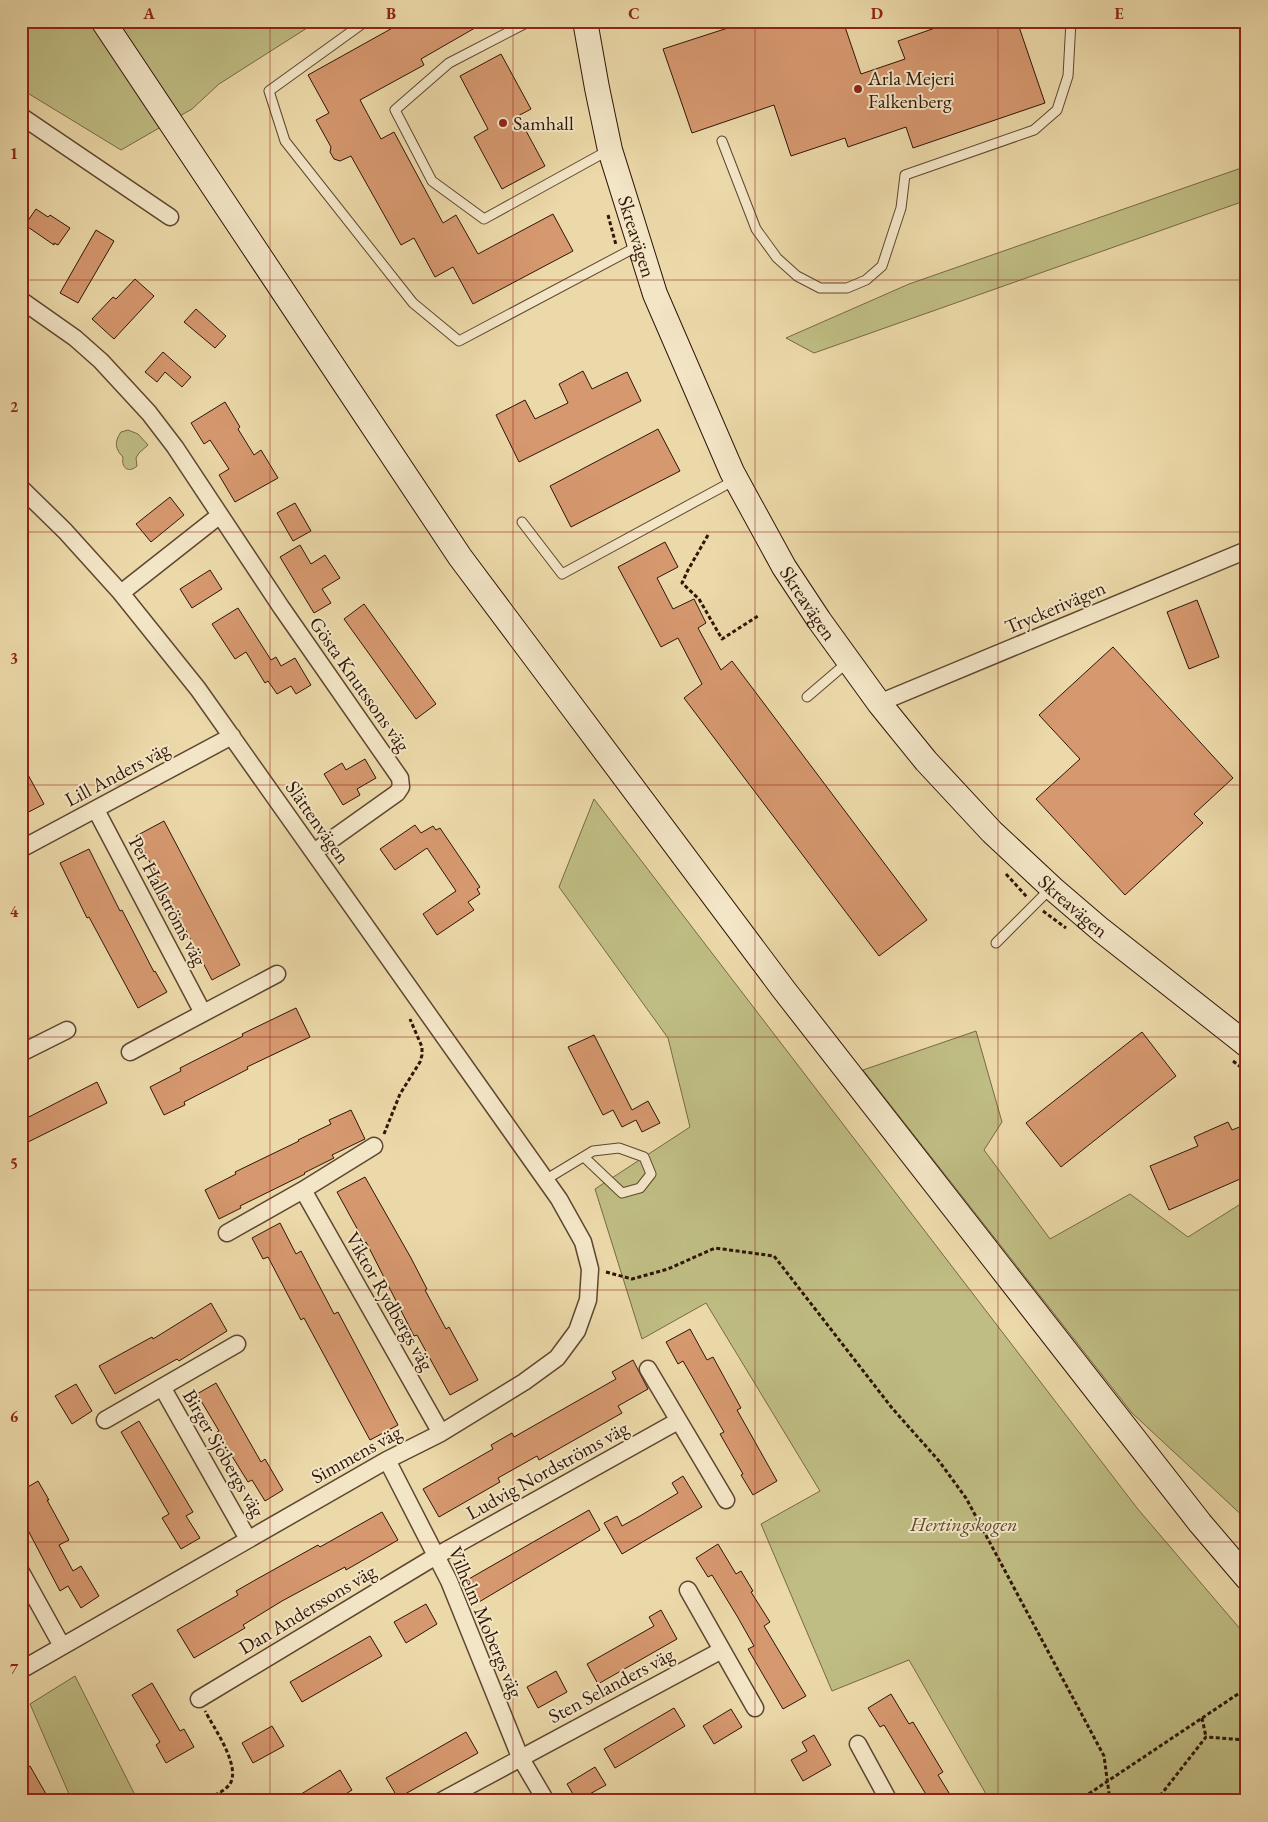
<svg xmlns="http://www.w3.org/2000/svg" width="1268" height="1822" font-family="'EB Garamond',serif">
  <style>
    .green { fill: #bfbd83; stroke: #786946 }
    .building { fill: #d6986f; stroke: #301508 }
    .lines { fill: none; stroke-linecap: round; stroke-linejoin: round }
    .lane-casing { stroke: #5f4630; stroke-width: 11 }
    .street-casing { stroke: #5f4630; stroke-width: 19 }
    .secondary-casing { stroke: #301508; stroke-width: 26 }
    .path { stroke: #301508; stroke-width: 3; stroke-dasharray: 4 2.5; stroke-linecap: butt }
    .lane { stroke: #f3e6c7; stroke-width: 9 }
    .street { stroke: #f3e6c7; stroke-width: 16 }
    .secondary { stroke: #f3e6c7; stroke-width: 24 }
    .grid { fill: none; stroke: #8f2418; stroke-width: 1; stroke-opacity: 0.55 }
    .poi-dot { fill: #8f2418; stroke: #f3e6c7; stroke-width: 2 }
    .labels { text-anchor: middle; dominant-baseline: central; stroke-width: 4; stroke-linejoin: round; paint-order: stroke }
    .poi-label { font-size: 20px; fill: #301508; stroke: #f3e6c7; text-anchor: start }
    .street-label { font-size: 20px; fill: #301508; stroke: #f3e6c7 }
    .park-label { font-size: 20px; font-style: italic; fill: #5b472d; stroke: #f3e6c7 }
    .neatline { fill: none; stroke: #8f2418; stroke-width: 2 }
    .grid-label { font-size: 16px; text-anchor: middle; font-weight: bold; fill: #8f2418 }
  </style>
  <rect width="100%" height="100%" fill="#ecd9a9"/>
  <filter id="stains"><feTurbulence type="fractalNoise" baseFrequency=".004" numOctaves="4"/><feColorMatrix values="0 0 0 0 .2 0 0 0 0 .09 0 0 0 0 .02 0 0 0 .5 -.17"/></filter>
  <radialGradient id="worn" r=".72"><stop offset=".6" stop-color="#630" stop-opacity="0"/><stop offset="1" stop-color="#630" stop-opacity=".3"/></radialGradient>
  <!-- green -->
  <path class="green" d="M21,21H318L219,84L192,109L121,150L21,89Z
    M1247,166V200L814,353L786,338L909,284Z
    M128,430L138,434L148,445L139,453L136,458L137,466C128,474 121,467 123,457C115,449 114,442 121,432Z
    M594,799L1137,1508L1247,1637V1801H990L909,1660L832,1691L761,1524L820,1491L706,1303L642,1339L595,1189L690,1127L668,1038L559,887Z
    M976,1031L1002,1122L984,1150L1050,1239L1130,1194L1188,1237L1247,1200V1520L1132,1413L863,1070Z
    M75,1676L138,1801H72L30,1704Z"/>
  <!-- building -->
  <path class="building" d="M405,21H487L421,59L424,65L360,100L381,139L394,132L443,223L456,215L478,254L553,214L573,251L473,304L453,267L435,277L414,238L401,245L351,156L340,161L334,159L330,152L331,147L316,120L329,113L308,75Z
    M736,21H843L861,74L905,59L898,41L955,21H1017L1045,103L913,148L906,127L848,147L845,138L791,156L774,105L692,133L663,49L737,25Z
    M501,54L531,109L518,116L545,166L502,189L474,137L488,129L460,76Z
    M36,209L48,217L50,215L70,228L58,245L54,243V245L25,225Z
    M96,230L114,241L78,303L60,293Z
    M135,279L154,296L114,339L92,319L113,297L116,299Z
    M196,309L226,336L215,348L184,322Z
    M163,352L191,377L182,387L165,372L157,382L145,372Z
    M583,371L592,389L627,372L641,401L519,462L496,415L525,400L535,419L568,403L559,384Z
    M225,402L240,427L238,429L254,455L261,450L278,478L235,502L219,475L229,469L210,440L204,444L191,423Z
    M658,429L680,471L571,527L550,486Z
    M170,497L184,515L151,542L136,524Z
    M295,503L311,531L293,541L277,513Z
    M665,542L678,567L657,578L673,609L694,599L706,623L698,628L721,670L732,661L927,920L879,956L684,698L702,684L678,638L661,647L618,567Z
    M300,545L311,564L325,555L340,578L322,589L331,603L314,613L280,557Z
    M210,570L222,589L192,608L180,589Z
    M1197,600L1219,657L1189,669L1167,612Z
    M364,604L436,704L416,719L344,619Z
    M238,608L271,660L276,657L281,666L295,658L311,685L296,694L291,686L277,694L268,681L265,683L246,652L235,659L212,624Z
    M1113,647L1233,778L1194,814L1203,823L1125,895L1036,799L1080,759L1039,715Z
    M365,759L376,778L357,789L360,795L343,805L324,774L342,763L346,770Z
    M21,762L44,804L21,816Z
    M164,821L240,965L212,980L136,836Z
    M415,825L421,833L433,826L436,830L440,828L480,887L477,889L480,894L468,902L474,910L437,935L423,914L456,891L427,848L395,870L380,849Z
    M89,849L120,911L122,910L154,972L155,971L167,992L138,1008L89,917L87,918L60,863Z
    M296,1008L310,1037L247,1067L248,1069L184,1102L185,1105L164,1115L150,1087L181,1071L180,1068L243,1036L242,1034Z
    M1142,1032L1176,1076L1061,1167L1026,1123Z
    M594,1035L632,1110L648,1101L660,1123L642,1132L636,1120L622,1127L613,1110L603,1115L568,1047Z
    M97,1082L107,1103L28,1142L21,1129V1121Z
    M351,1110L365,1139L332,1155L334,1158L304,1173L305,1174L240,1206L241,1208L219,1219L205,1190L236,1174L235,1172L299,1141L298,1140L331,1124L329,1120Z
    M1228,1122L1232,1130L1247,1124V1176L1169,1210L1150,1166L1198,1146L1194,1137Z
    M365,1177L411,1258L427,1289L425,1290L446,1329L449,1327L478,1380L450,1395L417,1335L414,1336L366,1242L365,1243L337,1192Z
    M280,1223L296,1254L301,1251L334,1314L338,1312L398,1425L370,1440L304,1318L301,1320L268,1257L263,1259L252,1238Z
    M211,1303L227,1331L179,1361L177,1359L115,1394L99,1366L152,1337L153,1339Z
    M690,1329L707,1360L713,1357L741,1408L737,1410L777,1481L753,1495L741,1475L743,1474L720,1434L724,1432L683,1361L678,1364L666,1342Z
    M633,1360L648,1389L618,1406L622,1413L539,1460L537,1456L498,1478L500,1482L439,1517L423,1489L493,1449L491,1445L512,1433L514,1437L616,1379L612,1372Z
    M216,1383L261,1462L265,1459L283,1490L265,1501L252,1480L248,1482L217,1432L219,1431L197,1394Z
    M76,1384L92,1411L72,1424L55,1396Z
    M139,1421L193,1512L186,1516L200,1538L181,1549L162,1518L169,1514L121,1432Z
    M683,1476L702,1507L622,1554L604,1523L617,1516L622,1526L640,1516L678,1493L672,1483Z
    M38,1481L49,1500H47L69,1540L59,1545L73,1571L81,1566L99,1596L81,1608L68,1586L60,1591L21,1517V1491Z
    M589,1510L600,1530L479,1602L467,1580Z
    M382,1512L398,1540L346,1570L345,1567L282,1601L243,1625L245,1628L194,1658L177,1630L238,1595L236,1591L257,1579L318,1545L320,1547Z
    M718,1544L736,1574L741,1571L753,1591L751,1592L770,1622L764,1626L806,1696L783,1709L748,1649L754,1646L737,1616L712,1575L708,1577L696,1558Z
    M426,1604L437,1624L406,1643L394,1622Z
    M661,1610L677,1639L598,1684L587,1664L654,1626L649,1617Z
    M370,1636L382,1656L302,1702L290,1682Z
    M556,1671L567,1692L538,1708L527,1687Z
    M152,1683L180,1731L184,1729L194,1747L166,1763L156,1745L160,1742L132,1695Z
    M891,1694L909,1724L913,1722L943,1772L938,1775L954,1801H930L884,1725L880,1727L868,1708Z
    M674,1708L685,1726L615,1768L604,1749Z
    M731,1709L742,1727L714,1744L703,1726Z
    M272,1726L284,1746L253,1763L242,1743Z
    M466,1732L478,1753L398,1798L386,1778Z
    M814,1735L831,1765L803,1781L791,1760L807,1751L802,1742Z
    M30,1766L50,1801H21V1770Z
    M595,1767L606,1785L577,1801L567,1784Z
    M340,1770L352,1790L335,1801H290Z"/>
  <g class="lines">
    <defs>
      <path id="lane" d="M366,21L269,91L285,141L413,303L459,341L638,246
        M530,21L449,63L395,110L432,181L484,219L609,150
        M722,141L756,229L777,258L797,276L820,288H847L866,280L882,266L901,208L905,175L1034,130L1057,110L1068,76L1071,21
        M522,522L562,574L735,480
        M807,697L849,661
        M996,943L1051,888
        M545,1180L593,1151L619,1148L644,1157L651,1174L640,1188L622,1193L584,1157"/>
      <path id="street" d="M21,116L170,217
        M21,300L75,338L101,361L149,413L175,447L281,607L400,778L401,787L397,793L314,852
        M21,488L65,531L121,593L198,689L559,1199L583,1242L590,1269L588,1300L577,1331L557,1358L524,1382L441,1433L387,1460L21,1670
        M121,593L220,515
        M879,703L1247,550
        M96,810L203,1013
        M21,849L232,736
        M130,1052L277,974
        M21,1053L67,1030
        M303,1190L441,1433
        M227,1233L303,1190L374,1146
        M648,1369L726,1500
        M162,1387L248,1539
        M105,1420L237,1344
        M387,1460L449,1581L520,1757L546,1801
        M21,1572L62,1646
        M688,1590L755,1708
        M199,1699L436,1556L678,1421
        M858,1744L889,1801
        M441,1801L722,1650"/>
      <g id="secondary">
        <path d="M103,21L460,557L784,990L1200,1523L1247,1578"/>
        <path id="s1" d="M585,21L597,88L610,150L655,294L732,472L784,567L819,620L879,703L926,761L992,832L1052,888L1101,930L1247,1045"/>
      </g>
    </defs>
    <!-- lane casing -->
    <use href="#lane" class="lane-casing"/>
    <!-- street casing -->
    <use href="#street" class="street-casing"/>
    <!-- secondary casing -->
    <use href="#secondary" class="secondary-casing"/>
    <!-- path -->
    <path class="path" d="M608,215L616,245
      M708,535L688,570L682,583L699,599L722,639L758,616
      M1006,874L1027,897
      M1043,911L1066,928
      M1233,1061L1247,1072
      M384,1134L400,1094L420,1062L422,1055V1047L410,1019
      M606,1272L632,1279L668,1269L715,1248L774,1256L892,1408L939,1461L966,1498L1104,1756L1110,1801
      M1202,1718L1206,1737
      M219,1793L223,1801
      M203,1801C212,1796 224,1792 230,1784C241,1766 214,1728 205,1711
      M1078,1801L1247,1688
      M1156,1801L1206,1737L1247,1740"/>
    <!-- lane -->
    <use href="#lane" class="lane"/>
    <!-- street -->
    <use href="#street" class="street"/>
    <!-- secondary -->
    <use href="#secondary" class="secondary"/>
  </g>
  <!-- grid -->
  <path class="grid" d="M270,21V1801M513,21V1801M755,21V1801M998,21V1801M21,280H1247M21,532H1247M21,785H1247M21,1037H1247M21,1290H1247M21,1542H1247"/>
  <!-- markers -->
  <g class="poi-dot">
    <circle cx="858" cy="89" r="5"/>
    <circle cx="503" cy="123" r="5"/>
  </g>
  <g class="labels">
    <!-- poi labels -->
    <g class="poi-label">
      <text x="868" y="78">Arla Mejeri<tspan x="868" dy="23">Falkenberg</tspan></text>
      <text x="513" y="123">Samhall</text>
    </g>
    <!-- street labels -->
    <g class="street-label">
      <text stroke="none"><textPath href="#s1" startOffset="222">Skreavägen</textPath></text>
      <text stroke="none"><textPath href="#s1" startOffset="628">Skreavägen</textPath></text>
      <text transform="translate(1055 607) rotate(-23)">Tryckerivägen</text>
      <text transform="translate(360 684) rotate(55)">Gösta Knutssons väg</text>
      <text transform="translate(117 774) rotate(-28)">Lill Anders väg</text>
      <text transform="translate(318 822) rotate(55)">Slättenvägen</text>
      <text transform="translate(168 901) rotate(62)">Per Hallströms väg</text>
      <text stroke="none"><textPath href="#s1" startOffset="1032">Skreavägen</textPath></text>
      <text transform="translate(390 1301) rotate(60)">Viktor Rydbergs väg</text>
      <text transform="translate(224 1453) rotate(60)">Birger Sjöbergs väg</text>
      <text transform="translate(356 1454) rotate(-29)">Simmens väg</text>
      <text transform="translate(547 1470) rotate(-29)">Ludvig Nordströms väg</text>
      <text transform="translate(307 1609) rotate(-31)">Dan Anderssons väg</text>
      <text transform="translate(486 1622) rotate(67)">Vilhelm Mobergs väg</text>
      <text transform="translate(611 1685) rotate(-28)">Sten Selanders väg</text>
    </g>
    <!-- park labels -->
    <g class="park-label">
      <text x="964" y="1524">Hertingskogen</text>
    </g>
  </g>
  <!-- margin -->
  <rect width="1268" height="1822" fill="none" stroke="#ecd9a9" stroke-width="55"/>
  <rect x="28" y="28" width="1212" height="1766" class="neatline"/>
  <g class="grid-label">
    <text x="149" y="19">A</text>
    <text x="391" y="19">B</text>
    <text x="634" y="19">C</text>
    <text x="877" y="19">D</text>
    <text x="1119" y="19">E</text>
    <text x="14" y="159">1</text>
    <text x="14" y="412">2</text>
    <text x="14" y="664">3</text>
    <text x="14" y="917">4</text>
    <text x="14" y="1169">5</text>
    <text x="14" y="1422">6</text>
    <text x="14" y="1674">7</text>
  </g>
  <rect width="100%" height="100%" filter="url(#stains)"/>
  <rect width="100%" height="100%" fill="url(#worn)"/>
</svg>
